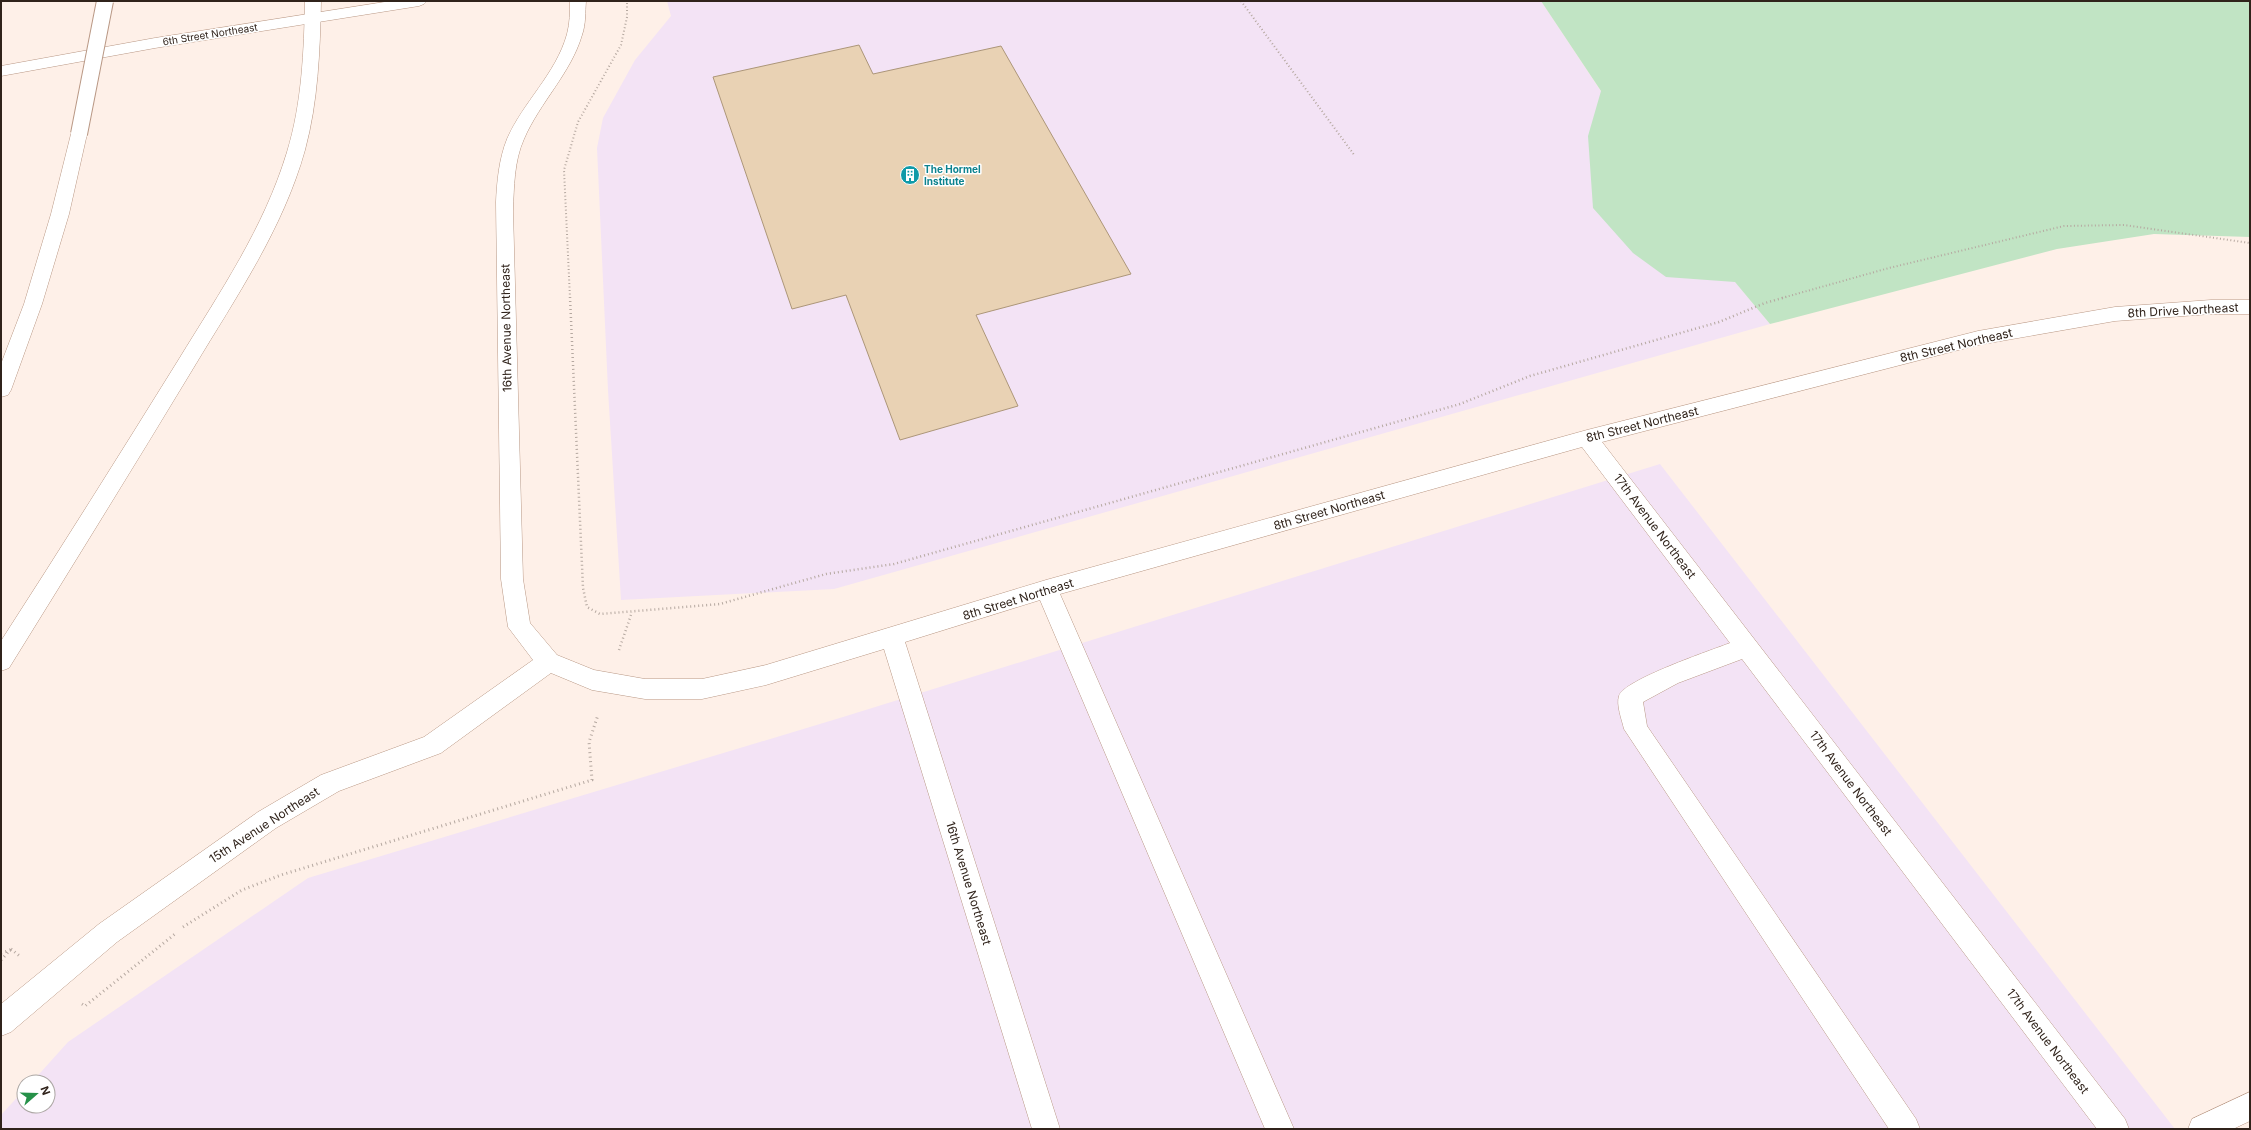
<svg xmlns="http://www.w3.org/2000/svg" width="2251" height="1130" font-family="Inter,sans-serif">
  <style>
    .commercial { fill: #f3e3f5 }
    .green { fill: #c1e4c4 }
    .building { fill: #e9d2b4; stroke: #ac9679 }
    .lines { fill: none; stroke-linecap: round; stroke-linejoin: round }
    .minor-casing { stroke: #b99885; stroke-width: 1 }
    .highway-casing { stroke: #b99885; stroke-width: 1 }
    .path-far2 { stroke: #b5a8a0; stroke-width: 2; stroke-dasharray: 1 2.5; stroke-linecap: butt }
    .path-far1 { stroke: #b5a8a0; stroke-width: 2.5; stroke-dasharray: 1 3; stroke-linecap: butt }
    .path { stroke: #b5a8a0; stroke-width: 3; stroke-dasharray: 1 3.5; stroke-linecap: butt }
    .minor { fill: #fff; fill-rule: evenodd }
    .highway { fill: #fff; fill-rule: evenodd }
    .highway-bridge-casing { stroke: #b99885; stroke-width: 18; stroke-linecap: butt }
    .highway-bridge { stroke: #fff; stroke-width: 16 }
    .labels { text-anchor: middle; dominant-baseline: central; stroke-width: 3; stroke-linejoin: round; paint-order: stroke }
    .far-street-label { font-size: 10px; fill: #30231b; stroke: #fff }
    .far-culture-label { font-size: 10px; font-weight: bold; fill: #0d838f; stroke: #fff; text-anchor: start }
    .street-label { font-size: 12px; fill: #30231b; stroke: #fff }
  </style>
  <rect width="100%" height="100%" fill="#fef0e8"/>
  <!-- commercial -->
  <path class="commercial" d="M667,1H1541L1697,236L1770,324L834,589L621,600L608,390L597,148L603,118L635,60L671,16Z
    M1660,464L2175,1129H1V1115L24,1090V1106H48V1082H32L68,1042L308,878L843,717Z"/>
  <!-- green -->
  <path class="green" d="M1541,1H2250V237L2154,234L2057,249L1770,324L1735,282L1666,277L1633,253L1593,208L1588,136L1601,91Z"/>
  <!-- building -->
  <path class="building" d="M859,45L873,74L1001,46L1131,274L976,315L1018,406L900,440L846,295L792,309L713,77Z"/>
  <g class="lines">
    <defs>
      <path id="minor" d="M391,1H427L424,4L419,6L155,48L1,76V66L155,38Z
        M570,1H586C585,12 586,24 582,35C571,73 540,102 524,139C514,161 514,187 513,211L523,579L530,623L557,655L594,670L645,679H702L766,665L1046,580L1587,430L1978,331L2115,307L2211,300H2250V314H2211L2115,321L1978,345L1602,442L2125,1119L2129,1129H2097L1742,659L1678,683L1643,702L1647,726L1916,1119L1920,1129H1889L1624,729C1622,720 1616,705 1619,696C1623,680 1712,650 1730,643L1582,447L1060,594L1294,1129H1265L1040,600L905,642L1060,1129H1032L884,649L766,685L702,699H645L592,690L551,673L441,753L339,791L276,828L117,942L11,1032L1,1036V1004L99,924L258,812L321,775L424,737L533,660L508,627L501,579L496,202C497,181 499,159 507,139C523,102 556,74 567,34C570,23 570,12 570,1Z
        M2250,1092V1121L2233,1129H2188L2192,1119Z"/>
      <path id="highway" d="M305,1H321C320,51 318,102 305,150C283,229 236,297 194,367C133,468 71,568 9,668L1,671V641C61,548 120,454 179,359C220,292 264,228 287,152C302,103 304,51 305,1Z
        M79,129L85,130L87,134L69,214L42,304L11,390L8,395L1,397V364L24,304L51,214L71,134L73,130Z"/>
    </defs>
    <!-- minor casing -->
    <use href="#minor" class="minor-casing"/>
    <!-- highway casing -->
    <use href="#highway" class="highway-casing"/>
    <!-- path-far2 -->
    <path class="path-far2" d="M1241,1L1355,156
      M570,298L564,170L578,122L621,45L627,17V1
      M1782,298L1889,268L2064,226L2124,225L2250,243"/>
    <!-- path-far1 -->
    <path class="path-far1" d="M570,297L583,588L587,607L600,614L720,604L826,574L894,564L1460,404L1530,376L1719,322L1765,303L1786,297
      M619,650L632,612"/>
    <!-- path -->
    <path class="path" d="M183,927L242,890L281,875L592,780L589,742L598,715
      M11,949L21,957
      M1,953L11,950
      M1,960L11,949
      M82,1004L85,1006L175,934"/>
    <!-- minor -->
    <use href="#minor" class="minor"/>
    <!-- highway -->
    <use href="#highway" class="highway"/>
    <defs>
      <path id="highway-bridge" d="M79,134L105,1"/>
    </defs>
    <!-- highway-bridge casing -->
    <use href="#highway-bridge" class="highway-bridge-casing"/>
    <!-- highway-bridge -->
    <use href="#highway-bridge" class="highway-bridge"/>
  </g>
  <!-- icons -->
  <defs>
    <symbol id="building-disc" viewBox="-11 -11 22 22"><circle r="9.5" fill="#0f9aa8" stroke="#fff"/><path d="M-4-6H4V6H1V3H-1V6H-4ZM-2.5-4.3h1.7v1.8h-1.7ZM.8-4.3h1.7v1.8H.8ZM-2.5-1h1.7V.8h-1.7ZM.8-1h1.7V.8H.8Z" fill="#fff"/></symbol>
  </defs>
  <g fill-rule="evenodd">
    <use href="#building-disc" x="899" y="164" width="22" height="22"/>
  </g>
  <g class="labels">
    <!-- far-street labels -->
    <g class="far-street-label">
      <text transform="translate(210 34) rotate(-9)">6th Street Northeast</text>
    </g>
    <!-- far-culture labels -->
    <g class="far-culture-label">
      <text x="924" y="169">The Hormel<tspan x="924" dy="12">Institute</tspan></text>
    </g>
    <!-- street labels -->
    <g class="street-label">
      <text transform="translate(2183 310) rotate(-3)">8th Drive Northeast</text>
      <text transform="translate(506 328) rotate(-91)">16th Avenue Northeast</text>
      <text transform="translate(1956 345) rotate(-13)">8th Street Northeast</text>
      <text transform="translate(1642 424) rotate(-14)">8th Street Northeast</text>
      <text transform="translate(1329 510) rotate(-16)">8th Street Northeast</text>
      <text transform="translate(1655 526) rotate(53)">17th Avenue Northeast</text>
      <text transform="translate(1018 599) rotate(-17)">8th Street Northeast</text>
      <text transform="translate(1851 783) rotate(53)">17th Avenue Northeast</text>
      <text transform="translate(264 825) rotate(-33)">15th Avenue Northeast</text>
      <text transform="translate(969 883) rotate(73)">16th Avenue Northeast</text>
      <text transform="translate(2048 1041) rotate(53)">17th Avenue Northeast</text>
    </g>
  </g>
  <!-- border -->
  <rect width="2251" height="1130" fill="none" stroke="#30231b" stroke-width="4"/>
  <!-- north arrow -->
  <g transform="translate(36 1094) rotate(70)"><circle r="19" fill="#ffffff" stroke="#aca7a4"/>
  <path d="M0-3L7 15L0 10L-7 15Z" fill="#269149"/>
  <text y="-6" font-size="11" font-weight="bold" text-anchor="middle" fill="#30231b">N</text>
  </g>
</svg>
